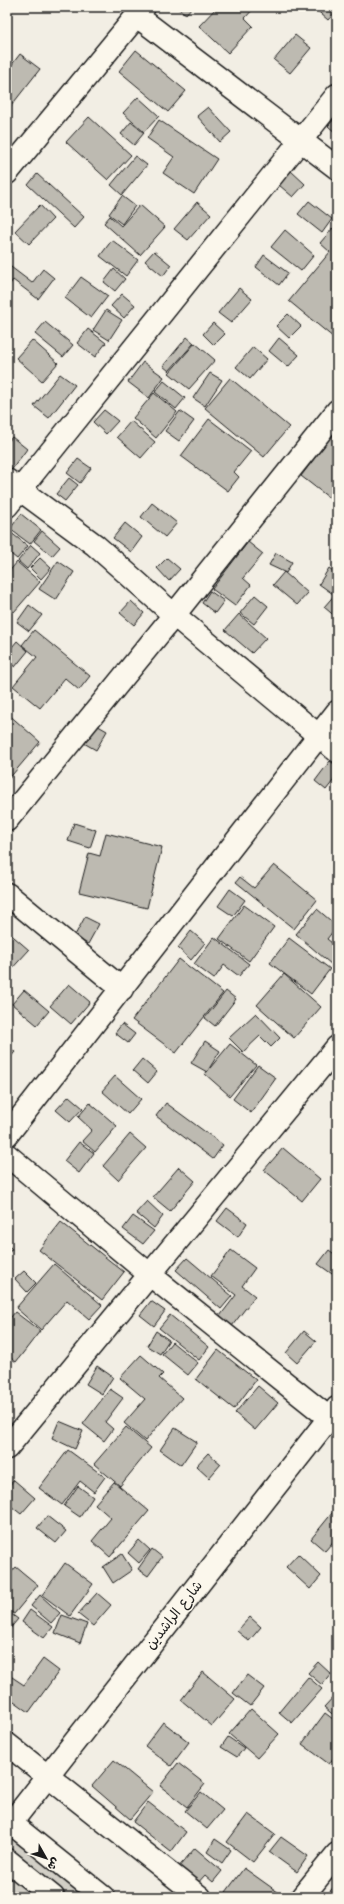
<svg xmlns="http://www.w3.org/2000/svg" width="344" height="1904" font-family="'Comic Neue','Playpen Sans Arabic',sans-serif">
  <style>
    .green { fill: #d2cfc6; stroke: #777671 }
    .building { fill: #bdbab1; stroke: #1c1c1c }
    .lines { fill: none; stroke-linecap: round; stroke-linejoin: round }
    .minor-casing { stroke: #1c1c1c; stroke-width: 25 }
    .major-casing { stroke: #1c1c1c; stroke-width: 25 }
    .minor { stroke: #fbf7ec; stroke-width: 22 }
    .major { stroke: #fbf7ec; stroke-width: 22 }
    .labels { text-anchor: middle; dominant-baseline: central; stroke-width: 3; stroke-linejoin: round; paint-order: stroke }
    .street-label { font-size: 14px; fill: #1c1c1c; stroke: #fbf7ec }
  </style>
  <rect width="100%" height="100%" fill="#f2eee4"/>
  <filter id="ink" filterUnits="userSpaceOnUse"><feTurbulence type="fractalNoise" baseFrequency=".025" numOctaves="2"/><feDisplacementMap in="SourceGraphic" scale="8" xChannelSelector="R" yChannelSelector="G"/><feConvolveMatrix kernelMatrix="1 2 1 2 8 2 1 2 1" color-interpolation-filters="sRGB"/></filter>
  <g filter="url(#ink)">
    <!-- green -->
    <path class="green" d="M7,1835L85,1897H7Z"/>
    <!-- building -->
    <path class="building" d="M176,7H192L186,14Z
      M217,7H255L245,18L253,26L228,53L199,26Z
      M313,7H337V10L328,20Z
      M295,35L311,48L290,73L274,60Z
      M136,50L186,91L168,112L119,71Z
      M20,54L40,69L7,111V71Z
      M138,97L159,116L144,132L123,113Z
      M208,107L231,132L220,142L197,116Z
      M337,116V134L328,126Z
      M89,117L131,155L108,180L66,142Z
      M159,120L217,159L194,194L163,173L174,157L147,138Z
      M131,122L144,133L134,145L121,134Z
      M135,156L147,165L122,195L111,185Z
      M291,171L305,184L293,197L279,185Z
      M37,174L84,217L74,228L28,185Z
      M122,196L135,206L122,224L109,214Z
      M309,201L332,219L322,233L298,214Z
      M197,202L211,214L188,240L174,229Z
      M40,205L53,219L29,244L15,231Z
      M140,205L165,227L140,255L104,223L110,216L121,226Z
      M333,228L337,232V284L336,285L337,287V334L334,338L289,301L330,252L320,243Z
      M285,230L314,255L301,271L271,247Z
      M112,240L138,260L126,276L100,256Z
      M154,251L171,265L163,276L145,261Z
      M264,255L288,273L279,285L256,267Z
      M7,264L32,283L43,269L54,278L38,299L13,280L7,288Z
      M114,269L125,279L115,291L104,282Z
      M81,277L108,296L91,318L65,298Z
      M239,288L252,299L231,323L218,313Z
      M122,294L135,305L124,318L111,306Z
      M106,310L122,320L109,340L93,330Z
      M288,314L301,326L289,338L276,326Z
      M45,322L73,345L63,357L35,334Z
      M213,323L225,334L214,345L203,334Z
      M88,329L106,343L95,357L77,343Z
      M187,337L194,343L169,371L163,366Z
      M279,338L299,355L288,367L269,351Z
      M32,340L58,363L42,381L16,358Z
      M195,343L215,360L189,389L169,373Z
      M253,347L267,359L250,379L236,367Z
      M143,362L164,377L149,398L128,382Z
      M210,373L222,380L205,406L193,398Z
      M60,374L75,385L49,418L34,406Z
      M230,378L289,427L264,457L205,408Z
      M164,381L185,398L176,409L155,392Z
      M154,393L177,412L156,438L133,418Z
      M104,410L118,421L106,434L93,422Z
      M7,411L13,417L7,424Z
      M180,411L194,421L179,441L165,431Z
      M209,419L251,451L234,472L239,477L228,491L181,456Z
      M131,421L155,442L141,458L117,437Z
      M337,429V504L301,476Z
      M12,437L27,449L10,472L7,469V443Z
      M78,459L91,468L80,483L67,473Z
      M69,478L78,485L65,501L56,494Z
      M152,503L177,523L165,537L141,517Z
      M21,514L41,530L30,544L10,529Z
      M125,523L142,537L131,552L113,538Z
      M42,531L60,547L52,556L34,541Z
      M10,532L28,546L17,559L7,551V535Z
      M248,542L263,554L243,578L251,585L235,606L212,589Z
      M31,545L40,553L27,569L18,561Z
      M276,553L292,562L286,573L269,565Z
      M40,558L51,568L41,579L30,568Z
      M167,558L180,569L169,581L157,568Z
      M58,561L74,572L56,600L39,589Z
      M17,562L40,582L14,612L7,606V574Z
      M329,568L337,574V588L333,594L319,584Z
      M284,572L308,593L297,605L273,585Z
      M210,591L224,601L215,613L202,603Z
      M337,592V618L324,607Z
      M255,595L268,606L254,624L240,613Z
      M131,601L144,613L134,625L120,613Z
      M29,605L42,615L29,631L17,622Z
      M239,614L266,638L252,653L225,630Z
      M34,630L90,676L79,690L65,678L40,708L13,686L37,657L22,645Z
      M17,641L28,651L15,667L7,661V653Z
      M7,713L40,742L7,781Z
      M86,719L107,731L96,750L75,738Z
      M330,761L337,766V776L326,790L315,781Z
      M74,823L96,830L90,848L68,841Z
      M106,833L162,847L147,908L79,892L89,853L100,856Z
      M274,865L317,900L294,929L236,882L240,877L254,888Z
      M230,889L245,900L233,916L218,906Z
      M244,905L274,927L249,961L219,939Z
      M317,909L337,926L327,939L337,947V959L332,965L296,934Z
      M85,917L99,924L88,944L74,937Z
      M7,931L29,950L7,974Z
      M191,931L205,943L191,960L178,948Z
      M214,937L249,964L239,976L224,965L214,979L194,964Z
      M289,938L330,969L311,994L270,963Z
      M179,959L223,993L176,1053L132,1020Z
      M284,974L321,1007L294,1038L257,1005Z
      M69,984L90,1002L71,1024L50,1006Z
      M24,990L49,1011L37,1025L12,1004Z
      M226,991L236,999L215,1026L205,1018Z
      M256,1013L280,1038L271,1047L260,1036L243,1052L229,1038Z
      M122,1024L135,1034L128,1043L115,1033Z
      M205,1041L220,1051L207,1072L191,1063Z
      M230,1044L256,1065L230,1096L205,1074Z
      M7,1045L15,1052L7,1061Z
      M142,1059L157,1072L148,1083L133,1070Z
      M258,1065L276,1078L251,1113L233,1099Z
      M115,1076L141,1099L128,1114L102,1091Z
      M69,1096L83,1108L70,1122L56,1110Z
      M90,1103L117,1126L95,1152L82,1141L92,1130L78,1117Z
      M166,1103L223,1145L213,1159L156,1116Z
      M130,1134L146,1148L118,1180L103,1166Z
      M79,1142L94,1153L79,1173L64,1161Z
      M283,1148L320,1179L302,1201L264,1170Z
      M179,1167L195,1181L170,1211L153,1197Z
      M147,1201L163,1216L154,1228L136,1213Z
      M227,1208L247,1223L238,1237L217,1221Z
      M133,1216L154,1231L143,1244L123,1229Z
      M61,1222L124,1272L102,1300L39,1250Z
      M7,1244L12,1249L7,1255Z
      M231,1250L255,1268L242,1286L255,1296L232,1326L220,1316L236,1295L211,1276Z
      M329,1250L337,1256V1274L335,1276L318,1264Z
      M187,1258L232,1296L221,1309L176,1270Z
      M54,1264L102,1305L89,1319L67,1300L41,1330L16,1308Z
      M24,1271L36,1283L27,1292L15,1279Z
      M151,1301L165,1311L154,1326L140,1315Z
      M15,1312L40,1331L16,1362L7,1355V1322Z
      M170,1315L209,1347L199,1360L159,1328Z
      M156,1331L169,1340L160,1354L147,1346Z
      M304,1331L316,1341L297,1363L286,1353Z
      M172,1342L198,1363L188,1375L162,1354Z
      M218,1350L256,1380L234,1409L196,1379Z
      M141,1355L163,1374L159,1378L182,1398L145,1441L124,1423L145,1399L120,1378Z
      M97,1366L113,1377L102,1394L86,1384Z
      M258,1386L278,1403L255,1430L235,1413Z
      M110,1389L123,1398L105,1422L113,1429L104,1441L83,1424Z
      M59,1421L83,1431L75,1449L52,1438Z
      M126,1427L151,1448L120,1486L94,1464Z
      M175,1428L197,1442L181,1465L160,1450Z
      M68,1450L105,1477L94,1492L80,1481L62,1505L39,1488Z
      M208,1453L221,1464L209,1478L196,1466Z
      M14,1480L35,1498L21,1514L7,1503V1488Z
      M114,1482L149,1511L110,1557L92,1541L111,1518L95,1504Z
      M78,1486L93,1497L80,1517L64,1506Z
      M337,1507V1537L325,1551L311,1539Z
      M47,1516L66,1531L56,1543L37,1528Z
      M139,1540L150,1550L139,1563L128,1553Z
      M152,1549L162,1557L148,1576L138,1569Z
      M122,1554L132,1570L113,1583L103,1567Z
      M298,1554L321,1576L310,1589L286,1567Z
      M65,1563L93,1584L70,1616L42,1595Z
      M16,1567L38,1585L14,1614L7,1609V1577Z
      M97,1593L111,1605L93,1626L78,1614Z
      M40,1595L60,1613L51,1623L31,1606Z
      M30,1610L53,1627L44,1638L22,1622Z
      M7,1611L18,1619L8,1631L7,1630Z
      M62,1615L87,1624L80,1643L55,1633Z
      M250,1617L261,1627L249,1641L237,1631Z
      M43,1659L59,1671L29,1712L7,1696V1677L9,1675L24,1685Z
      M318,1662L331,1674L322,1685L308,1673Z
      M203,1672L235,1699L212,1726L181,1700Z
      M247,1675L264,1688L250,1706L233,1693Z
      M308,1677L322,1689L292,1723L279,1712Z
      M337,1693V1718L324,1707Z
      M251,1709L279,1734L257,1758L229,1734Z
      M325,1713L337,1722V1753L329,1764L302,1744Z
      M163,1722L189,1742L171,1766L145,1746Z
      M228,1737L244,1748L237,1757L221,1747Z
      M114,1760L153,1792L130,1819L92,1786Z
      M178,1763L205,1784L187,1807L160,1786Z
      M201,1792L223,1810L207,1829L185,1811Z
      M148,1802L186,1832L171,1852L133,1822Z
      M248,1814L275,1834L253,1862L227,1842Z
      M281,1837L308,1856L297,1872L269,1852Z
      M215,1839L231,1850L222,1863L207,1852Z
      M195,1848L222,1871L213,1882L205,1875L196,1885L177,1869Z
      M244,1868L282,1895L280,1897H233L226,1892Z
      M337,1883V1897H325Z"/>
    <g class="lines">
      <defs>
        <path id="minor" d="M137,16L337,168
          M7,173L144,7
          M7,480L95,545L174,615L337,751
          M7,506L337,95
          M7,820L174,615L337,411
          M7,894L122,989
          M7,1135L337,712
          M7,1155L149,1274L329,1418
          M7,1448L337,1047
          M7,1744L200,1897
          M7,1828L337,1408
          M302,1897L337,1854"/>
        <path id="major" d="M7,1820L103,1897
          M7,1860L53,1897"/>
      </defs>
      <!-- minor casing -->
      <use href="#minor" class="minor-casing"/>
      <!-- major casing -->
      <use href="#major" class="major-casing"/>
      <!-- minor -->
      <use href="#minor" class="minor"/>
      <!-- major -->
      <use href="#major" class="major"/>
    </g>
  </g>
  <g class="labels">
    <!-- street labels -->
    <g class="street-label">
      <text transform="translate(174 1615) rotate(-52)">شارع الراشدين</text>
    </g>
  </g>
  <!-- margin -->
  <rect width="344" height="1904" fill="none" stroke="#fbf7ec" stroke-width="24"/>
  <rect x="12" y="12" width="320" height="1880" fill="none" stroke="#1c1c1c" stroke-width="1.5" filter="url(#ink)"/>
  <!-- north arrow -->
  <g transform="translate(46 1858) rotate(129)" stroke="#fbf7ec" stroke-width="3" paint-order="stroke">
  <path d="M0-3L7 15L0 10L-7 15Z" fill="#1c1c1c"/>
  <text y="-6" font-size="11" font-weight="bold" text-anchor="middle" fill="#1c1c1c">ش</text>
  </g>
</svg>
